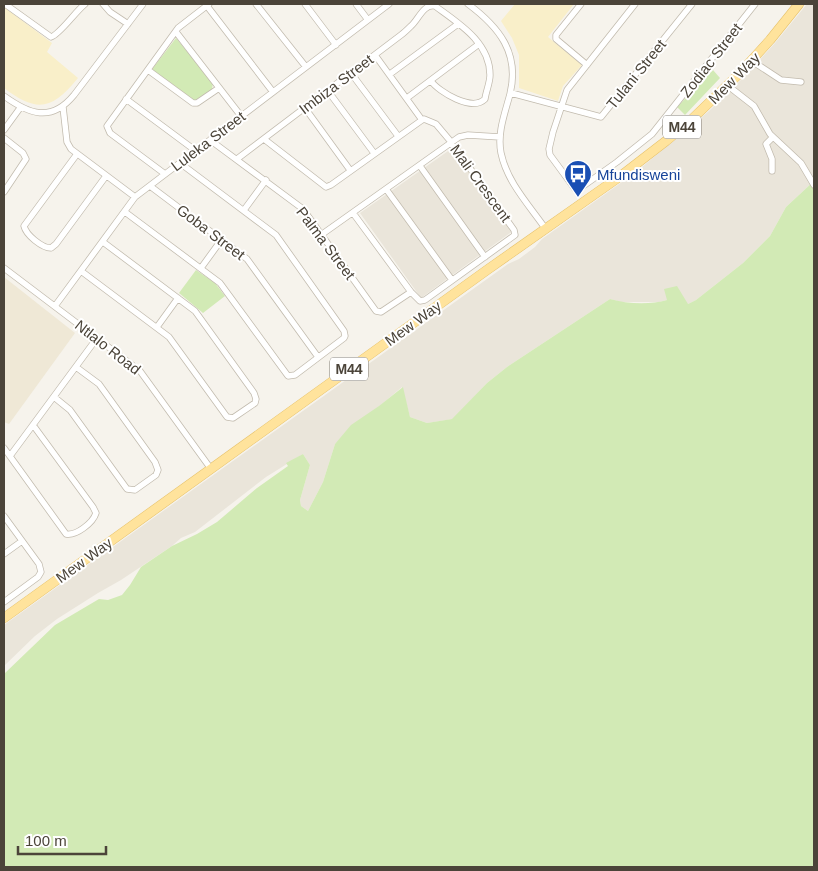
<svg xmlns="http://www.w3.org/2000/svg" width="818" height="871" font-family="Helvetica,sans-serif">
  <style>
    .residential { fill: #eae5da }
    .education { fill: #efe8d6 }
    .green { fill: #d2eab5 }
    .sand { fill: #f9efc9 }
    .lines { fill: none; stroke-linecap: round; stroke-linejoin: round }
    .minor-casing { stroke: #c2bbae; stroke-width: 7 }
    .primary-casing { stroke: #e6c16a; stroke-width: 10 }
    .minor { stroke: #fff; stroke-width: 5.5 }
    .primary { stroke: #ffe39c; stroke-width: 9 }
    .labels { text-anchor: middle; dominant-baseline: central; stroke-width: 4; stroke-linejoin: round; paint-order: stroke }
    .shield { fill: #fff; stroke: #817c74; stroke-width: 1 }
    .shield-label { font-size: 14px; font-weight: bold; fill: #4b4439 }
    .street-label { font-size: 15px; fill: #4b4439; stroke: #fff }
    .transit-label { font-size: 15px; fill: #164399; stroke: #fff; text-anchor: start }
  </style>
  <rect width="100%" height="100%" fill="#f6f3ec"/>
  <!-- residential -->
  <path class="residential" d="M807,4H814V181L786,207L770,236L743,263L696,300L688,304L667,300L659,302H621L610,299L507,367L487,383L453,419L427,423L410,417L402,387L335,444L323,482L308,511L301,506L300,500L310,465L303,454L266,477L195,532L181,538L172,546L121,580L98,593L57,619L35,636L4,666V625L508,264L519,259L535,247L542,239L636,172L709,111L745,76L775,43Z
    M451,149L514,230L421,298L360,213Z"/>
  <!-- education -->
  <path class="education" d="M4,277L75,333L9,424L4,422Z"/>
  <!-- green -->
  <path class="green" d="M176,38L213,83L212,89L198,100L194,101L153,71V68Z
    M713,70L720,78L685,115L677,107Z
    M814,181V867H4V674L55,625L99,599L108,600L122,595L130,585L141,567L172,546L197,534L217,522L257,488L288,466L286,463L303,454L310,465L300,500L301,506L308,511L323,482L335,444L351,425L379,406L403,387L410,417L427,423L452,419L487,383L507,367L610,299C627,304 650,305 667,300L664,289L677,286L688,304L696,300L743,263L770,236L786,207Z
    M196,270L215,283L225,296L203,313L179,293Z"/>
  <!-- sand -->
  <path class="sand" d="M515,4H574L548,37L582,65L563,86L558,101L519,88V55L512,38L501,21Z
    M4,7L52,43L47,52L78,78C52,110 37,113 4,88Z"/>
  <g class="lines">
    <defs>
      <path id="minor" d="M5,4L51,37C60,34 75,12 85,4
        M103,4L110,12L128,24
        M256,4L306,67
        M305,4L336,45
        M356,4L368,20
        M468,4C499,27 520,53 510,94C505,113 497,133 501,153C507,182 529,205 545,228
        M581,4L556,35V39L587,65
        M635,4L567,90L553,132L549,149L550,155L575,189H579L617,162L652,134L755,4
        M207,6L273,92
        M176,32L241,116
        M752,61L781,80L801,82
        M148,70L193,103H197L219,88
        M351,73L398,136
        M390,74L458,24
        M727,85L754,106L770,134L801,163L814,185
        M328,91L374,153
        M511,93L601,117L692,4
        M4,96C29,114 51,123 74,95L143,4
        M407,98L479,44
        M126,99L196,151
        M63,107L67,142L71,149L135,197
        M305,108L350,170
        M4,130L20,108
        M4,138L23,153L26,159L4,192
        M264,139L326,187L331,185L422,120
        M210,140L303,209L376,311L381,312L411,292
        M77,154L24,226C26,235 42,248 51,248L56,244L106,176
        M237,159L401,35C405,32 408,29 411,26C419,19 423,4 435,6C458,23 490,42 490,75C490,83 486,91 485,99C472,112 439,92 431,81
        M420,166L485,257
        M772,171V159L766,144L773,137
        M165,174L110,133L107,126L178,28L209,4
        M150,186L247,259L318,357
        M386,189L452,280
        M244,210L266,180
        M125,212L220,283L288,376L295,375L344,338L345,336L344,331L276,235L180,163
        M353,213L411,292L420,301L425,300L515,235L514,230L452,143L436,124L424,119L422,120L375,55
        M321,235L459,137L468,135L500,137
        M4,268L140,371L211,469
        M201,268L222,239
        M81,271L169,337L227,417L233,418L255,403L256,399L254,393L195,311L103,242
        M55,306L135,197L389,4
        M157,327L178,298
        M54,397L70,410L127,489L135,490L156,475L158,470L155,462L99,384L76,367
        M4,448L66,534C76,536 93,523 96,513L93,507L33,425
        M10,456L97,338
        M4,516L39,564L41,572L38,577L4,602
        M4,554L22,541"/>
      <path id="primary" d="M4,618L487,270L622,175L666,141L690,121L740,73L770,40L799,4"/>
    </defs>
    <!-- minor casing -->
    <use href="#minor" class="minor-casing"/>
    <!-- primary casing -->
    <use href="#primary" class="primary-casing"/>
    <!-- minor -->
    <use href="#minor" class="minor"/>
    <!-- primary -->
    <use href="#primary" class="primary"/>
  </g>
  <!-- icons -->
  <defs>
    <symbol id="bus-pin" viewBox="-11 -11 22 30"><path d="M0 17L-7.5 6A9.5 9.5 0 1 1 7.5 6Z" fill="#1a4fb4" stroke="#fff"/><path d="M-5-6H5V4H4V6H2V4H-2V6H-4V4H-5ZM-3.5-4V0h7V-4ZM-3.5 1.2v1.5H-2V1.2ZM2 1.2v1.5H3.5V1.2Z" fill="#fff"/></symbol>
  </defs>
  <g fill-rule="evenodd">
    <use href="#bus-pin" x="562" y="158" width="32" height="43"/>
  </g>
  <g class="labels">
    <!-- shield labels -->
    <g class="shield">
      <rect x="663" y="115.5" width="38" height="23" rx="4"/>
      <rect x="330" y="357.5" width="38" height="23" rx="4"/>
    </g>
    <g class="shield-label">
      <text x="682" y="127">M44</text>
      <text x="349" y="369">M44</text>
    </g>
    <!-- street labels -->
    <g class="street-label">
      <text transform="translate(711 60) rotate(-52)">Zodiac Street</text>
      <text transform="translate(636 74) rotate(-51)">Tulani Street</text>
      <text transform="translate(734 78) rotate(-45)">Mew Way</text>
      <text transform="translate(336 84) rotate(-37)">Imbiza Street</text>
      <text transform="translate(208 141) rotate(-37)">Luleka Street</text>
      <text transform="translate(481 183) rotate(54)">Mali Crescent</text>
      <text transform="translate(211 232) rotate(37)">Goba Street</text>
      <text transform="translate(326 243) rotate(53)">Palma Street</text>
      <text transform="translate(413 323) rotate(-36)">Mew Way</text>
      <text transform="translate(108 347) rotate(38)">Ntlalo Road</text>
      <text transform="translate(84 560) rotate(-36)">Mew Way</text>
    </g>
    <!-- transit labels -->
    <g class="transit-label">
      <text x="597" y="174">Mfundisweni</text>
    </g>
  </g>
  <!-- border -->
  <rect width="818" height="871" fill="none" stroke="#4b4439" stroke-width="10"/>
  <!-- scale -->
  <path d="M18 846v8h88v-8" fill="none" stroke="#4b4439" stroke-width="2.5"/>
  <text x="25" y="846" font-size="15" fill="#4b4439" stroke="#ffffff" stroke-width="4" paint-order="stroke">100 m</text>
</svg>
